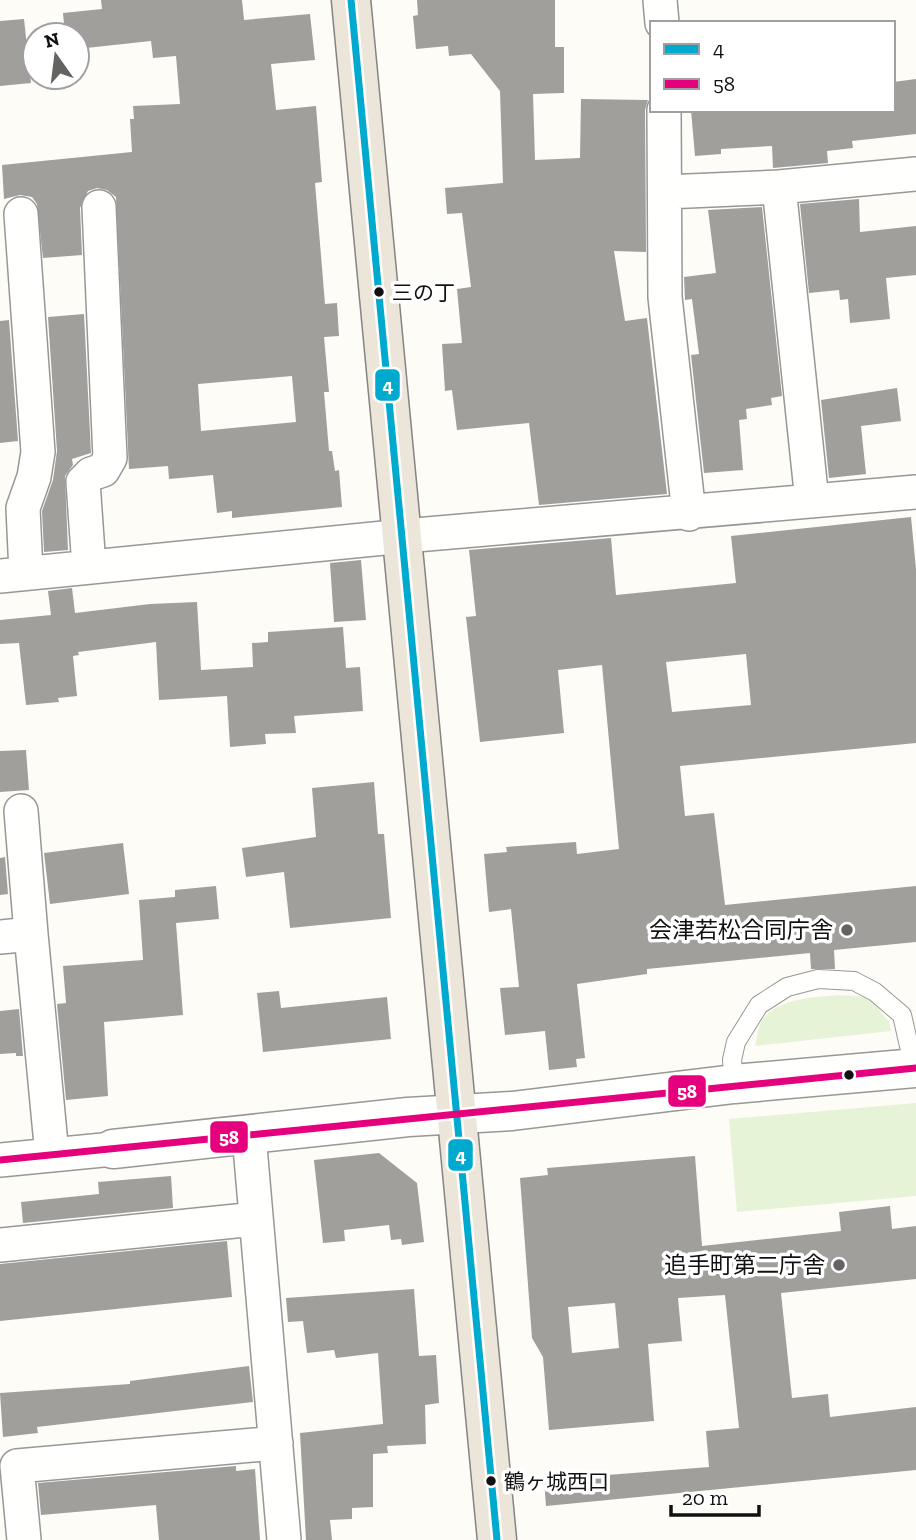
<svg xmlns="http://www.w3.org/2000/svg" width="916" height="1540" font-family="'Zilla Slab','Noto Sans JP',serif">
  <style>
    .green { fill: #e7f3d7 }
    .building { fill: #a19f9c; fill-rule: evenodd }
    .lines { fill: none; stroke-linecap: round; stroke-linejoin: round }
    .service-casing { stroke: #979795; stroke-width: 20 }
    .minor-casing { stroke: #979795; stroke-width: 36 }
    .tertiary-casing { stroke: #979795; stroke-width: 41 }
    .trunk-casing { stroke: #858482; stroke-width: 41 }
    .service { stroke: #fffffe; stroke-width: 18 }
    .minor { stroke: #fffffe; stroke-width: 33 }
    .tertiary { stroke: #fffffe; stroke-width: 38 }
    .trunk { stroke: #ece5da; stroke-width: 38 }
    .bus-1-casing { stroke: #fff; stroke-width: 12 }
    .bus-2-casing { stroke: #fff; stroke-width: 12 }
    .bus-1 { stroke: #00a9ce; stroke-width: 7 }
    .bus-2 { stroke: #e5007d; stroke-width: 7 }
    .bus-dot { fill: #111; stroke: #fff; stroke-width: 2.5 }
    .poi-dot { fill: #646362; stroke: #fff; stroke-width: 2.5 }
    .labels { text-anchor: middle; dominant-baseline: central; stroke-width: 7; stroke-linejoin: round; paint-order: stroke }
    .bus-label { font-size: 21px; fill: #111; stroke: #fff; text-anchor: start }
    .poi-label { font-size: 23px; fill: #111; stroke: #fff; text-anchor: end }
    .line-badge { stroke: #fff; stroke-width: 2.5 }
    .badge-label { font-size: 19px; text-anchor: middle; font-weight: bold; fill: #fff }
  </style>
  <rect width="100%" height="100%" fill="#fdfcf7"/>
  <!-- green -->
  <path class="green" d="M840,995L869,997L889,1022L891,1031L755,1046C757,1038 758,1025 763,1019C779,998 815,997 840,995Z
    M916,1103V1196L737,1212L729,1119Z"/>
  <!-- building -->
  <path class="building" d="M101,0H242L244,20L310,14L315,60L271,64L276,110L316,106L322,182L315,183L325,304L337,303L339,336L324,337L329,392H324L329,451H332L335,471L339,470L342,507L232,518V511L217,513L213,475L169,479L168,466L129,469L116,197L107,190L97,188L88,191L80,208L82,255L43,258L37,204L32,197L20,195L4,199L2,165L132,152L130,119H134L133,106L180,104L176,56L153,58L151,41L77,49V35H65L63,13L102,9ZM292,376L296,422L201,431L198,384Z
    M417,0H555V47H564V93L533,94L535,160L580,158L581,99L648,100L645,110L646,252L614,251L625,321L647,318L667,494L539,505L529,423L457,430L452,390L445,391L442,344L462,343L457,289L471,287L462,213L447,214L445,188L503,183L500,91L471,54L449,56L448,46L416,49L413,16L418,15Z
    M24,19L31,83L0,86V21Z
    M916,79V134L852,141L853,148L827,151L828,163L773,168L772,146L721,149V154L695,156L691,110H893V82Z
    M859,199L860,232L916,226V275L886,278L890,319L850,323L848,299L840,300L839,290L809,293L800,204Z
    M762,207L782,396L771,398L772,405L746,409L747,419L739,420L743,470L704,473L691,355L699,354L692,299L685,300L684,277L716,273L708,210Z
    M84,314L91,453L72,459L73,465L65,476L68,550L44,552L42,511L53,480L57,451L48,317Z
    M9,320L18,441L0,443V321Z
    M897,388L901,421L861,426L866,474L829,478L821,400Z
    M911,517L916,569V743L680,766L685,816L714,813L725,905L916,886V942L834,950L835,969H811L810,953L647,969V974L577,984L585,1058L576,1059L577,1067L549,1070L545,1031L505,1035L500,988L519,987L511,909L489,912L484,854L507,852L506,847L576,842L577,854L619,849L602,665L558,670L564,733L480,742L466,617L476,616L469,550L611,538L616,595L736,583L731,536ZM746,654L751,705L672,712L666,662Z
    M361,560L366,620L334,622L330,563Z
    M72,588L75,613L150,604L197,602L201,670L253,667L252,643L268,642V632L343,627L346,668L360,667L363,711L294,716L296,733L265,734L266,744L230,747L227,696L159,700L156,642L78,652L79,655L73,656L77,696L58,698L59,702L26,705L19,643L0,644V620L51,615L48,591Z
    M26,750L29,790L0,792V751Z
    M374,782L378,834H384L391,918L290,928L284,872L246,877L242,848L316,837L312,788Z
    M123,843L129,894L50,904L44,853Z
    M5,857L8,894L0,895V858Z
    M216,886L219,919L176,923L183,1015L104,1022L108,1096L66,1100L57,1004L66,1003L63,966L143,960L139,900L175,897V890Z
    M279,991L281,1008L387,997L391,1039L263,1052L257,993Z
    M19,1009L23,1056H16V1053L0,1054V1011Z
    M379,1153L417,1183L424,1242L402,1245L401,1239L391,1240L389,1225L344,1230L345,1241L323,1243L314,1160Z
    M695,1156L702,1246L841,1231L839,1212L890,1206L892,1229L916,1226V1279L781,1293L792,1398L828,1394L830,1417L916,1407V1470L546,1506L544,1480L709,1467L706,1431L739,1428L725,1295L678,1298L682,1341L648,1344L654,1421L549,1430L543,1357L532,1338L520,1178L548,1175L547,1168ZM615,1303L619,1348L572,1353L568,1307Z
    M171,1176L173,1208L23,1223L21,1202L99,1194L98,1182Z
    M227,1241L232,1297L0,1321V1264Z
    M414,1289L419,1356L436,1355L439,1403L425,1405L426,1444L387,1446L388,1453L373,1454V1507L352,1508V1519L330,1520L332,1540H306L300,1433L383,1424L378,1353L336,1358L334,1350L307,1353L303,1321L288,1322L286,1298Z
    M249,1366L253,1402L37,1427L38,1433L3,1437L0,1393L130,1384V1381Z
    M236,1466V1471L255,1469L260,1540H159L156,1505L41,1515L38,1483Z"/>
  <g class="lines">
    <defs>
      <path id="service" d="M734,1084L732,1060L736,1042L759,1005L787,987L818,979L854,981L875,992L902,1015L914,1068"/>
      <path id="minor" d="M660,0L662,23
        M664,110L665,297L689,514
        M779,187L812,501
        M665,192L779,187L916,174
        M21,214L38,452L34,477L23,508L26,573
        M89,567L83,482L91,474L103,470L110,458L99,207
        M0,576L404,536L916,492
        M21,811L31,934
        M0,937L31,934L52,1155
        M249,1135L284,1540
        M0,1160L113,1149
        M0,1245L256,1219
        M24,1540L17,1466L276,1443"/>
      <path id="tertiary" d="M113,1149L408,1117L512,1111L734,1084L916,1068"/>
      <path id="trunk" d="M351,0L497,1540"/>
    </defs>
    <!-- service casing -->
    <use href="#service" class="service-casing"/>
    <!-- minor casing -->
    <use href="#minor" class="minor-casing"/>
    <!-- tertiary casing -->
    <use href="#tertiary" class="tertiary-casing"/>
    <!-- trunk casing -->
    <use href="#trunk" class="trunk-casing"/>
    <!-- service -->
    <use href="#service" class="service"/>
    <!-- minor -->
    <use href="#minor" class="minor"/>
    <!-- tertiary -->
    <use href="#tertiary" class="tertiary"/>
    <!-- trunk -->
    <use href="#trunk" class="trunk"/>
    <defs>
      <path id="bus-1" d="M351,0L497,1540"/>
      <path id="bus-2" d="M0,1160L916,1068"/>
    </defs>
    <!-- bus-1 casing -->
    <use href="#bus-1" class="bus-1-casing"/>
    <!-- bus-2 casing -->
    <use href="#bus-2" class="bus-2-casing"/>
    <!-- bus-1 -->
    <use href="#bus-1" class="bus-1"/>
    <!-- bus-2 -->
    <use href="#bus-2" class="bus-2"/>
  </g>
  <!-- markers -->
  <g class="bus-dot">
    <circle cx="379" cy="292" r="6"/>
    <circle cx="849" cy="1075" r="6"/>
    <circle cx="491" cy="1481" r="6"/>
  </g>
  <g class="poi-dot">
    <circle cx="847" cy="930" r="7"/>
    <circle cx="839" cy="1265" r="7"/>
  </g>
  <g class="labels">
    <!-- bus labels -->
    <g class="bus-label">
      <text x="392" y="292">三の丁</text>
      <text x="504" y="1481">鶴ヶ城西口</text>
    </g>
    <!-- poi labels -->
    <g class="poi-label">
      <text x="833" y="930">会津若松合同庁舎</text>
      <text x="825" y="1265">追手町第二庁舎</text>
    </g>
  </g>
  <g class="line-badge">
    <rect x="374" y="368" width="27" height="34" rx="7" fill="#00a9ce"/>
    <rect x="667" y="1074" width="40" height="34" rx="7" fill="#e5007d"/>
    <rect x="209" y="1120" width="40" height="34" rx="7" fill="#e5007d"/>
    <rect x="447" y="1138" width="27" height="34" rx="7" fill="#00a9ce"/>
  </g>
  <g class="badge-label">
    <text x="388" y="392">4</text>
    <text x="687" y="1098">58</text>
    <text x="229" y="1144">58</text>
    <text x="461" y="1162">4</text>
  </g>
  <!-- legend -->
  <rect x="650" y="21" width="245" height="91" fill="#ffffff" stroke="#a0a0a0" stroke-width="2"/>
  <rect x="664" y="44" width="35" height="10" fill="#00a9ce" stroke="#a0a0a0" stroke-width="2"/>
  <text x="713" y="56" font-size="21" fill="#111111">4</text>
  <rect x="664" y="79" width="35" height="10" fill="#e5007d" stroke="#a0a0a0" stroke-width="2"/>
  <text x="713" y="91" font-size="21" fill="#111111">58</text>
  <!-- north arrow -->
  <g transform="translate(56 56) rotate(346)"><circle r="33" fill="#ffffff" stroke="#a0a0a0" stroke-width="2"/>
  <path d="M0-5L12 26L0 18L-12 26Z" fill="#646362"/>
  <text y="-10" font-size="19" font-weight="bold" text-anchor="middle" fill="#111111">N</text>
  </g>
  <!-- scale -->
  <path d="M671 1505v10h88v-10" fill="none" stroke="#111111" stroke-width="3.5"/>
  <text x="682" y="1505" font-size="21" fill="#111111" stroke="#ffffff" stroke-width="5" paint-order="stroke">20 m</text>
</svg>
